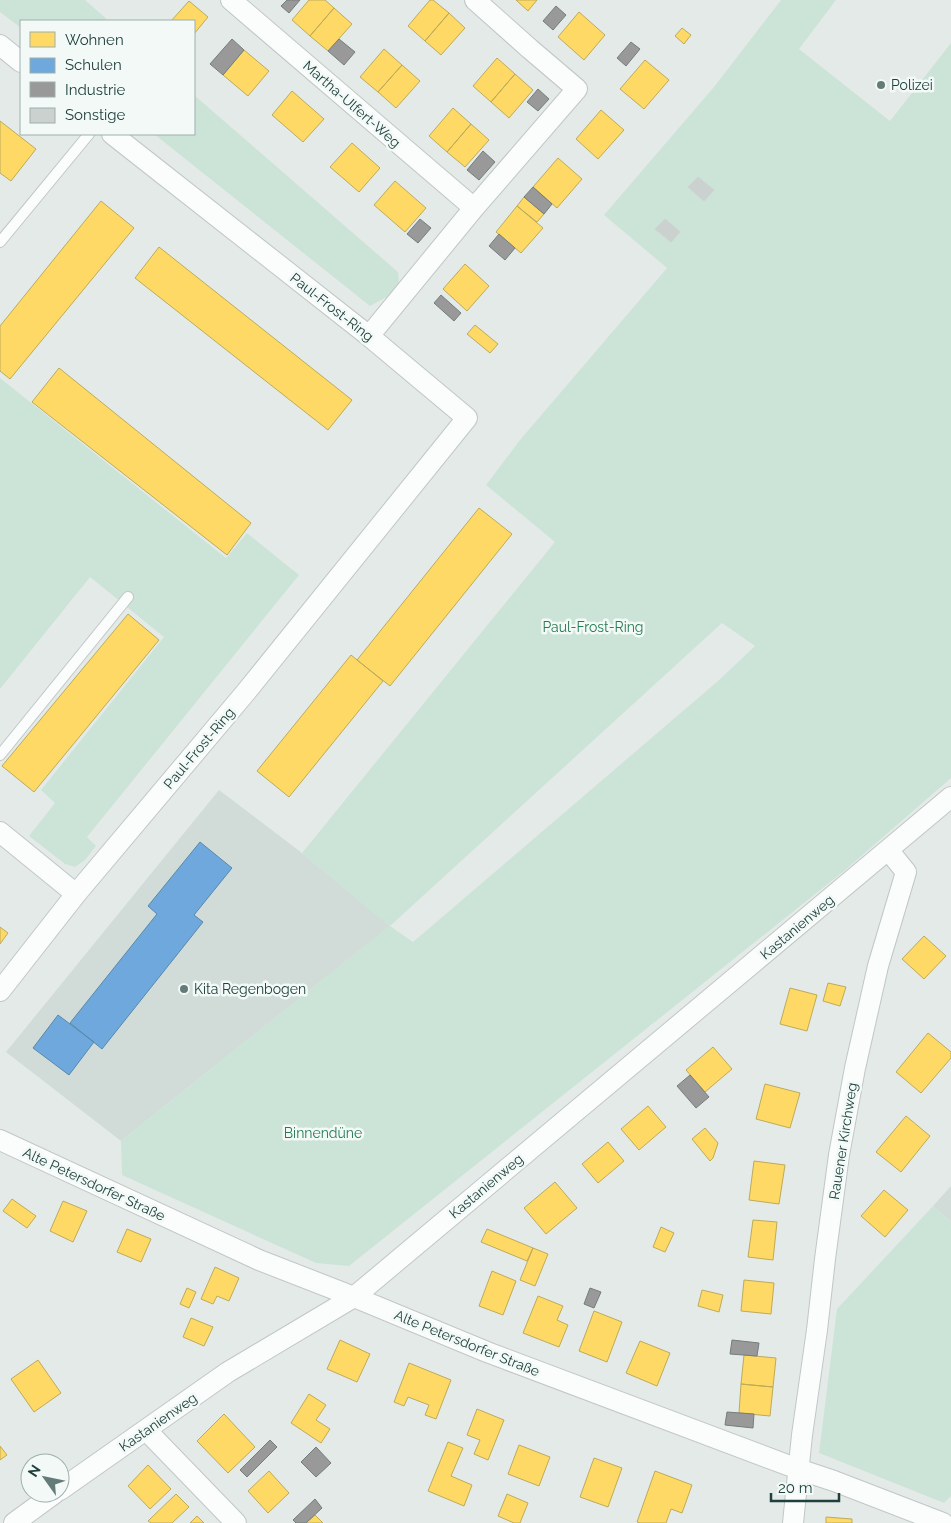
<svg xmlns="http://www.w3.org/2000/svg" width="951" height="1523" font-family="Raleway,sans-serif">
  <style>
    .built { fill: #d1dcd9 }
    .green { fill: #cce4d7; fill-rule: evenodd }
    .homes { fill: #ffd966; stroke: #bcab59 }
    .schools { fill: #6fa8dc; stroke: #5789ac }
    .industry { fill: #999; stroke: #747e7d }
    .building { fill: #cad1cf; stroke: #cdd3d1 }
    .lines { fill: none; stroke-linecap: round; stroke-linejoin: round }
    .service-casing { stroke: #c1c7c5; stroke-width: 12 }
    .minor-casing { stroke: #c1c7c5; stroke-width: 22 }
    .service { stroke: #fbfcfc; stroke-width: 10 }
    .minor { stroke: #fbfcfc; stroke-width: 20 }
    .poi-dot { fill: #647c78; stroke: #f2f9f7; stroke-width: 2 }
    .labels { text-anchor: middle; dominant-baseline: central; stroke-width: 5; stroke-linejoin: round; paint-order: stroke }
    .poi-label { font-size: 14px; fill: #1f403c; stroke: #f2f9f7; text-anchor: start }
    .street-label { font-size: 14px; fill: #1f403c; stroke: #f2f9f7 }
    .park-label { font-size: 14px; fill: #267b53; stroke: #f2f9f7 }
  </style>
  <rect width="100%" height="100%" fill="#e4eae8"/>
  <!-- built -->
  <path class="built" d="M219,790L302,853L390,926L121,1141L6,1052Z
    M951,1186V1222L933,1206Z"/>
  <!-- green -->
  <path class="green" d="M0,0H85L109,21H21V28L0,12Z
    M781,0H836L799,49L890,121L951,43V778L844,871L349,1266L316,1263L122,1175L121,1141L389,926L302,853L555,542L486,485L520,440L667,268L604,215L714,87ZM722,623L755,646L718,681L413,942L390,926Z
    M194,95L398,272L399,285L392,294L370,306L154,134H194Z
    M0,378L226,558L247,533L299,575L87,837L96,846L85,860L75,867L65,864L29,836L55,803L41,790L164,637L90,577L0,689Z
    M933,1206L951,1222V1496L944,1503L819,1453L837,1309Z"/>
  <!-- homes -->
  <path class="homes" d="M309,0H325L334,8L310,36L292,20Z
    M430,0H433L449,13L425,41L408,26Z
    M516,0H537L528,11Z
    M189,1L208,17L194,34V21H171Z
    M334,8L352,24L328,51L310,36Z
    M579,12L605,35L584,60L558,37Z
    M449,13L465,28L441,55L425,41Z
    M682,28L691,35L684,44L675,36Z
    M384,49L402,65L378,92L360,77Z
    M244,50L269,71L248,96L223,75Z
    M497,58L515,74L491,102L473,86Z
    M645,60L669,80L644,109L620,89Z
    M402,65L420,81L396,108L378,92Z
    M515,74L533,90L509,118L491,102Z
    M292,91L324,119L303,142L272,115Z
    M453,108L471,124L447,152L429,136Z
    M601,110L624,130L598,159L576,139Z
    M0,121L36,149L11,181L0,173Z
    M471,124L489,140L465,167L447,152Z
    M352,143L380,168L359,192L330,167Z
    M558,158L582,179L557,208L533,187Z
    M395,181L426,208L405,232L374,205Z
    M524,197L544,214L537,222L517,206Z
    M101,201L134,228L10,379L0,371V326Z
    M517,206L543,228L521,253L496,232Z
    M159,247L352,400L328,430L135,278Z
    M465,264L489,286L467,311L443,289Z
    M475,325L498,344L490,353L467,334Z
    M59,368L251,523L227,555L32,402Z
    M479,508L512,534L390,686L357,660Z
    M128,614L159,640L34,792L2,766Z
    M351,655L383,681L289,797L257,771Z
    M0,927L8,933L0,944Z
    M924,936L946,956L924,979L902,959Z
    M828,983L846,987L840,1006L823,1001Z
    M790,988L817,995L807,1031L780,1024Z
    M928,1033L951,1052V1058L921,1093L896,1072Z
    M713,1047L732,1069L705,1092L686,1070Z
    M765,1084L800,1093L790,1128L756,1119Z
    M648,1106L666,1127L639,1150L621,1129Z
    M906,1116L930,1136L901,1172L876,1152Z
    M705,1128L718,1143L713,1158L710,1161L692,1139Z
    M608,1142L624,1161L598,1183L582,1164Z
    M754,1161L785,1165L779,1204L749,1200Z
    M555,1182L577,1208L546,1234L524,1208Z
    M884,1190L908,1210L885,1237L861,1216Z
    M12,1199L36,1216L27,1228L3,1211Z
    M63,1201L87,1211L73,1242L50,1231Z
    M753,1220L777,1222L773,1260L748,1257Z
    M661,1227L674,1233L665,1252L653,1247Z
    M127,1229L151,1239L141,1262L117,1252Z
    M487,1229L533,1248L527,1261L481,1242Z
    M533,1248L548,1254L535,1286L520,1280Z
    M215,1267L239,1278L229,1301L217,1296L213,1304L201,1299Z
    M492,1271L516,1281L503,1315L479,1306Z
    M744,1280L774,1283L771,1314L741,1311Z
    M187,1288L196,1292L189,1308L180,1304Z
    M702,1290L723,1295L719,1312L698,1306Z
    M538,1296L563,1306L557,1320L568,1325L559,1347L523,1333Z
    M594,1311L622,1322L607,1362L579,1351Z
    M191,1318L213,1327L204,1346L183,1337Z
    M340,1340L370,1354L357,1382L327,1369Z
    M640,1341L670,1353L657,1386L626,1373Z
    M744,1355L776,1358L773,1387L741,1384Z
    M38,1360L61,1393L34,1412L11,1379Z
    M409,1363L451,1380L436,1419L425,1415L429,1405L408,1397L404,1406L394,1402Z
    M741,1384L773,1387L770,1416L739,1413Z
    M309,1394L326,1405L316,1420L330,1429L321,1443L291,1423Z
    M477,1409L504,1420L488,1460L474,1454L480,1440L467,1435Z
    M224,1414L255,1447L228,1473L197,1441Z
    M448,1442L463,1448L451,1476L472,1485L464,1506L428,1491Z
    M519,1445L550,1457L539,1486L508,1474Z
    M0,1446L7,1455L0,1460Z
    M594,1458L622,1468L608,1507L580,1497Z
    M148,1465L171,1489L150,1509L128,1486Z
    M269,1471L289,1493L268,1513L248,1491Z
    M655,1471L692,1485L682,1513L671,1509L666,1523H640L637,1522Z
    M176,1494L189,1507L172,1523H151L148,1521Z
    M507,1494L528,1503L520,1523H514L498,1516Z
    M315,1515L323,1523H306Z
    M197,1516L204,1523H190Z
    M826,1517L852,1519V1523H826Z"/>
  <!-- schools -->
  <path class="schools" d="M200,842L232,868L194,915L203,922L102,1049L70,1023L157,914L148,906Z
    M58,1015L94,1042L69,1075L33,1048Z"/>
  <!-- industry -->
  <path class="industry" d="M287,0H300L289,13L281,6Z
    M556,6L566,15L553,30L543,21Z
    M232,39L244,50L223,75L210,64Z
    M339,39L355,52L344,65L328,51Z
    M631,42L640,49L626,66L617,58Z
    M538,89L549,99L538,111L527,102Z
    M483,151L495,162L479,180L467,170Z
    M533,187L552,204L544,214L524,197Z
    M420,219L431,228L418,243L407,234Z
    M499,234L515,248L505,260L489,246Z
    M441,295L461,313L454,321L434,303Z
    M690,1075L709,1097L696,1108L677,1086Z
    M590,1288L601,1292L594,1308L584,1304Z
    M732,1340L759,1343L757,1356L730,1354Z
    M727,1412L754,1414L753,1428L725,1425Z
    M270,1440L277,1447L247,1477L240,1470Z
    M316,1447L331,1463L316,1477L301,1462Z
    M315,1499L322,1508L306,1523H296L293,1520Z"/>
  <!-- building -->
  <path class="building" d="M698,177L714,190L704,201L688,187Z
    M665,219L680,232L671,242L655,229Z"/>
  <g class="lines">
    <defs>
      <path id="service" d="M0,242L89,134
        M0,755L128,597"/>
      <path id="minor" d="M231,0L474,208
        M0,45L21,62
        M369,336L474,208L577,89L530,49L475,0
        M0,832L76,894
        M0,991L76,894L246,692L467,418L369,336L112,134
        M0,1140L259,1260L354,1297L487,1352L798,1469L834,1481L943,1523
        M146,1430L236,1523
        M60,1490L228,1372L354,1297L951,797
        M14,1523L55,1493
        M793,1523L802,1435L817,1330L825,1259L839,1155L855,1068L878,966L906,872L889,851"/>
    </defs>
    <!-- service casing -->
    <use href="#service" class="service-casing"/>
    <!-- minor casing -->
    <use href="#minor" class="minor-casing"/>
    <!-- service -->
    <use href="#service" class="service"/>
    <!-- minor -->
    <use href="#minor" class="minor"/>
  </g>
  <!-- markers -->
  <g class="poi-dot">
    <circle cx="881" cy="85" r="5"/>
    <circle cx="184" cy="989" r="5"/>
  </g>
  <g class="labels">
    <!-- poi labels -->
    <g class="poi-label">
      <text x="891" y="85">Polizei</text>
      <text x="194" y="989">Kita Regenbogen</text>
    </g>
    <!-- street labels -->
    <g class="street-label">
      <text transform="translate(352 104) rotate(41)">Martha-Ulfert-Weg</text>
      <text transform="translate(332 307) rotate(38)">Paul-Frost-Ring</text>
      <text transform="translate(199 748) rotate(-50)">Paul-Frost-Ring</text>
      <text transform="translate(797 927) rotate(-40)">Kastanienweg</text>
      <text transform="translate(843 1141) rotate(-81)">Rauener Kirchweg</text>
      <text transform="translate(94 1184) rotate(25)">Alte Petersdorfer Straße</text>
      <text transform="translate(486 1186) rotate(-40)">Kastanienweg</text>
      <text transform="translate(467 1343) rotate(22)">Alte Petersdorfer Straße</text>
      <text transform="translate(158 1422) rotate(-35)">Kastanienweg</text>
    </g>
    <!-- park labels -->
    <g class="park-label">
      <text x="593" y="627">Paul-Frost-Ring</text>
      <text x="323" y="1133">Binnendüne</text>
    </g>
  </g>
  <!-- legend -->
  <rect x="20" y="20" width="175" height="115" fill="#f2f9f7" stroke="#9eafac"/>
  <rect x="30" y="32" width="25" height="15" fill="#ffd966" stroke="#9eafac"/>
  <text x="65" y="45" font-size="15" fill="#1f403c">Wohnen</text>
  <rect x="30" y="58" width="25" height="15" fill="#6fa8dc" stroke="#9eafac"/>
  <text x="65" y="70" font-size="15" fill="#1f403c">Schulen</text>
  <rect x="30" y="82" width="25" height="15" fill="#999999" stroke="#9eafac"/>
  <text x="65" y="95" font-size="15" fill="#1f403c">Industrie</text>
  <rect x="30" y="108" width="25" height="15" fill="#cad1cf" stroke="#9eafac"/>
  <text x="65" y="120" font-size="15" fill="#1f403c">Sonstige</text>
  <!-- north arrow -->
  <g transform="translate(45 1478) rotate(303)"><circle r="24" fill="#f2f9f7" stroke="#9eafac"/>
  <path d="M0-4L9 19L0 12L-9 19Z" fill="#647c78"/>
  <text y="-8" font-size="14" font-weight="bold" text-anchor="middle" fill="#1f403c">N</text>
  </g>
  <!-- scale -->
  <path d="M771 1493v8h68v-8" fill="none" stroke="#1f403c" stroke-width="2.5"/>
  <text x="778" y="1493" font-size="15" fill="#1f403c" stroke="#f2f9f7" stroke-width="4" paint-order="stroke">20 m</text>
</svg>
